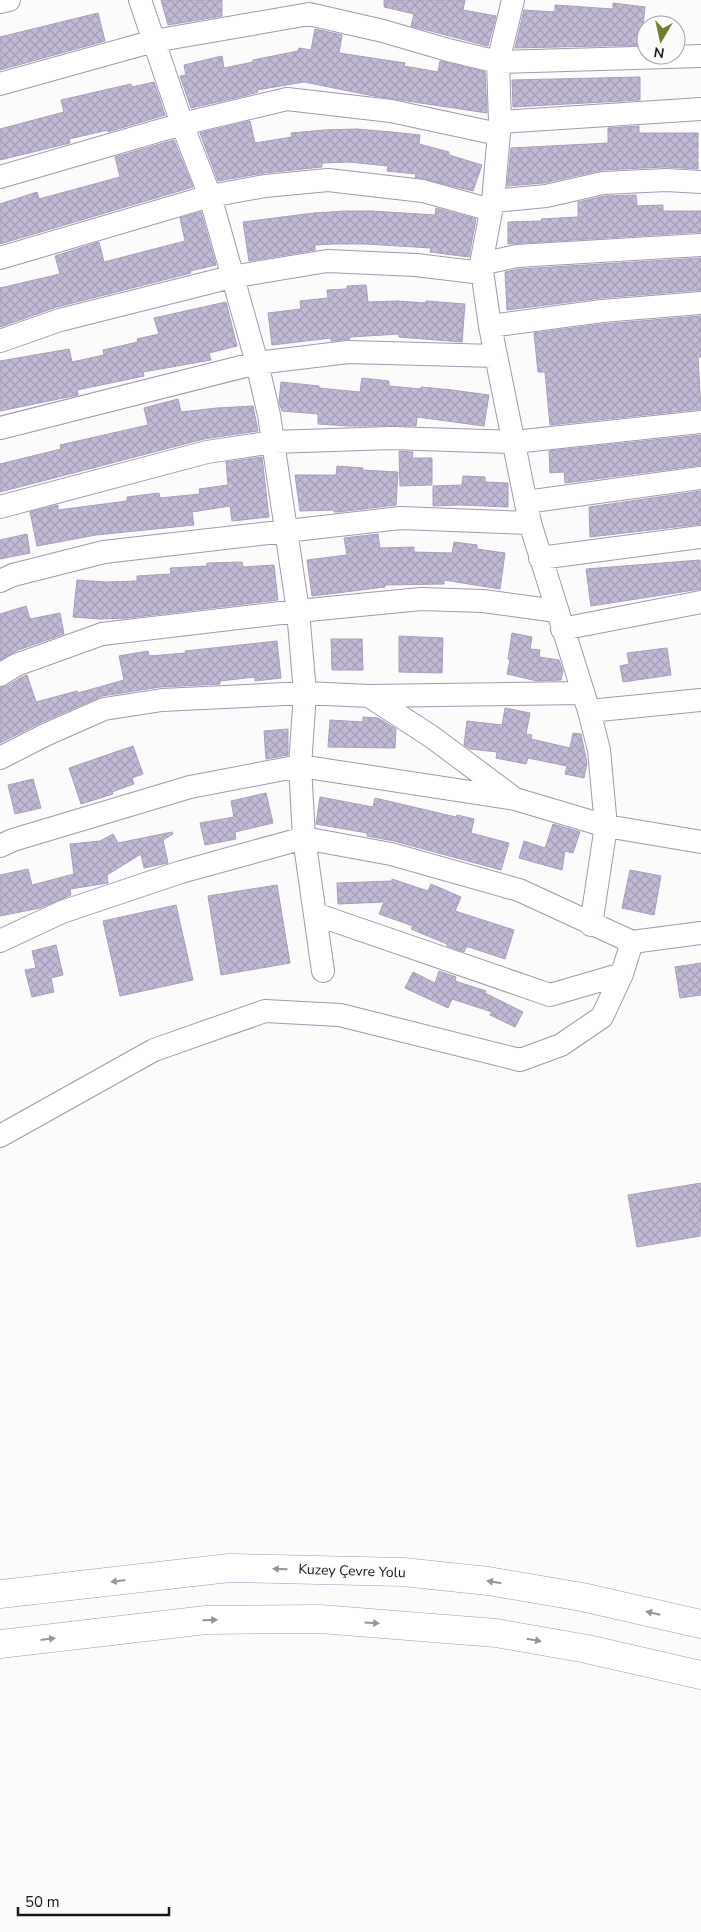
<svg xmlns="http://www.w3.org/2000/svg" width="701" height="1932" font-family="'Nunito Sans',sans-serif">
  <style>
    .building { fill: url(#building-cross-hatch); stroke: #a79fba }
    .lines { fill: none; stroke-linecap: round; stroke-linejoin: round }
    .minor-casing { stroke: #9e97b1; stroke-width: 24 }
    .primary-casing { stroke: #9e97b1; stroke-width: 29 }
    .minor { stroke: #fff; stroke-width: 22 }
    .primary { stroke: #fff; stroke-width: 28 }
    .oneway { fill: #97959a }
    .labels { text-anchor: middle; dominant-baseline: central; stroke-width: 4; stroke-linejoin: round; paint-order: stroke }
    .street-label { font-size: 14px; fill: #17141e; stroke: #fbfbfb }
  </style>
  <defs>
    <pattern id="building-cross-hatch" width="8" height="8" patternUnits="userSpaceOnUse" patternTransform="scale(1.25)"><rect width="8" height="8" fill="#c1b9d5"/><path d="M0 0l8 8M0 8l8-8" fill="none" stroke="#a59eb6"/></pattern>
  </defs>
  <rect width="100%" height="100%" fill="#fbfbfb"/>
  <!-- building -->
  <path class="building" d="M161,0H222V16L168,25Z
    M384,0H465L463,10L496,16L488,46L411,26L414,14L384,7Z
    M613,3L645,7L641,45L515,48L524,10L555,12V5L613,9Z
    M98,13L105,41L0,70V37Z
    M315,29L342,35L339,53L405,63L404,66L438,72L440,61L485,72L487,113L374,96L304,82L257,90L258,92L244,96L191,108L180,76L186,75L184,65L222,56L224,68L253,62V60L298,51L299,48L311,50Z
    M640,77V100L513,107L512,80Z
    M154,82L165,115L108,132V130L69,139L70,143L0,160V129L64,112L61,100L131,84L132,87Z
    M250,121L255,143L292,137L291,133L324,130L357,129L392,132L420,135L419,144L449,152V155L482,165L473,191L415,177L416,174L387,171L388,166L349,162L322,163V167L264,173L218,181L200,133Z
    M639,126V133H698V169L665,167L602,170L544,183L507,186L511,148L608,143V128Z
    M174,140L193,187L0,244V204L37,192L39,199L120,177L115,157Z
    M636,195L637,206L663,205V211H701V232L508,244V222L542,221L541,219L578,217V202L605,196Z
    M436,208L476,219L469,257L430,252L431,248L366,244H333L315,245V250L249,261L243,222L314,213L345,211H372L435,215Z
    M201,212L216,265L190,271L191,273L57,307L0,327V288L60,274L55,256L99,242L104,262L185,241L180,218Z
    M701,258V290L601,298L507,310L505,272L519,269Z
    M366,285L368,302L397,301L426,303V301L465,304L462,342L399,337V334L350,337V339L331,341V338L272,345L268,313L301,309L300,301L328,298L327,290L347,289V286Z
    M226,302L237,346L209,353L211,360L143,372L144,376L77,390L78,395L0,411V361L69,349L72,362L104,355L103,350L138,342L137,339L159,334L154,318Z
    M701,316V357H698L701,409L550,425L545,372H538L534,333L603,324Z
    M362,378L389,381V386L421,389V387L452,390L489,395L484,426L417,417L416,426H349L318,424V414L282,411L279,402L281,382L319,386V388L360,392Z
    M178,399L181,412L217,408L253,406L258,431L204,439L0,492V464L61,449L60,445L148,425L144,408Z
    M701,435V465L565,483L564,472L550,473L549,451Z
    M399,451L413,452L412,458H432V485L400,486Z
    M262,457L269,517L232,521L230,506L192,512L194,525L96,535L37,546L30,512L58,505V510L127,501V497L159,493L160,498L200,494L199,489L228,485L226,462Z
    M337,466L363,468L362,470L398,472L396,505L338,512H334V510L300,511L295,475H336Z
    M463,476L485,477V482L508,483V507L460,505L433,506V486L462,485Z
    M701,491V524L590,537L589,507Z
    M27,534L30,553L0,559V540Z
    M378,534L380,548L414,547V552L452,553L454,542L477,545V549L505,553L500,589L444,580V584L385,585V587L312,596L307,560L347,555L344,538Z
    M700,560L701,589L591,606L586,569Z
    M242,562L243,567L274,565L278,600L128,618L100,619L73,617L77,580L106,582L137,581V576L171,574L170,568L207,566V563Z
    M26,606L30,619L60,613L64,634L18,650L0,660V614Z
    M512,633L532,637L530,649L540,650L539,657L559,660L563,671L561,680L537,681L507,674L510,660L508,659Z
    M399,636L443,638L442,673L399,672Z
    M331,639H362L363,670H332Z
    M277,641L281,678L255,681V677L220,681V684L160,687L102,696L40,723L0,743V688L7,686L22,677L27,675L36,702L77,691L78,693L124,680L119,656L148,651L149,656L186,653L185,651Z
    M667,648L671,675L623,682L620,666L629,664L627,653Z
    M505,708L530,713L526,734L532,735L531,739L570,748L573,733L581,734L587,763L584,778L565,774L567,766L528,758L526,764L496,758L497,752L470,749L464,745L467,721L502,725Z
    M363,717L378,718L396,729L395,748L328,747L330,720L363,722Z
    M288,729V755L266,759L264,731Z
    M133,746L143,774L132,778L134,784L112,792L113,794L81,804L69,768Z
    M33,779L41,808L15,814L8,785Z
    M266,793L273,823L235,832L236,839L205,845L200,823L234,817L231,801Z
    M320,797L373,807L375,798L456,817L457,815L474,819L471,833L509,843L501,870L394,841L367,836V833L316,824Z
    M553,824L580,832L573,853L565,851L562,870L519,858L524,841L545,848Z
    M172,832L173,834L163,840L168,863L144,868L141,854L107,875L108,883L70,889L71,895L40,908L0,916V875L28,869L32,885L74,874L70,844L100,841L113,834L118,843Z
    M630,870L661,876L654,915L622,908Z
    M392,879L428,891L431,884L461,897L455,911L514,930L505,959L469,947H466L464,952L447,946V944L411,929L413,926L379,914L384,902L338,904L337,883L392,881Z
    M277,885L290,963L221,975L208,896Z
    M176,905L193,980L120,996L103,921Z
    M56,945L63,975L51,978L54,992L32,997L25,970L36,968L32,951Z
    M701,963V995L680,998L675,967Z
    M439,971L456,977L455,981L486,991L485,993L523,1012L515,1027L490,1015L492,1012L452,999L448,1008L405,988L413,972L435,983Z
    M701,1183L700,1236L637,1247L628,1195Z"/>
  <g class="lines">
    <defs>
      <path id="minor" d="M140,0L182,124L210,196L257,363L269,415L298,611L305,693L300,766L304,838L323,971
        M513,0L498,62L500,122L493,201L481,264L490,326L530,523L589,711L599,750L606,826L591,925
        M0,2L9,0
        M0,84L154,41L309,14L383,31L448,50L498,62L701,56
        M500,122L701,109
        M0,177L182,124L287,99L391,111L498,134
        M493,201L546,196L603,183L666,180L701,182
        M0,258L210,196L265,186L328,180L423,191L491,210
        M481,264L517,256L701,245
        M490,326L602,311L701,303
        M0,341L60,320L231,277L327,261L416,265L482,273
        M0,428L257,363L348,352L496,356
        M526,502L701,478
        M0,507L207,452L274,442L391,438L514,442L701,422
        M540,558L701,537
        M0,581L13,575L104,552L400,518L530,523
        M562,629L701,602
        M0,675L16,665L102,634L298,611L421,599L483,601L556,611
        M369,696L432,737L515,799L606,826L701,842
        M589,711L701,700
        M0,758L45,735L104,709L162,700L305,693L369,696L583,693
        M0,846L13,840L190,787L300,766L515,799
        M315,914L550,995L622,974
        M0,941L62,912L181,872L304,838L391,854L519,890L632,942L701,933
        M0,1136L154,1050L265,1011L340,1015L520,1060L561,1045L602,1017L622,974L632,942"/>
      <path id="primary" d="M0,1594L229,1568L403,1572L488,1581L582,1597L701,1624
        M0,1644L206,1620L320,1619L496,1633L587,1649L701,1675"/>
    </defs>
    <!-- minor casing -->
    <use href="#minor" class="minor-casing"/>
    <!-- primary casing -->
    <use href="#primary" class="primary-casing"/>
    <!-- minor -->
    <use href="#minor" class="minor"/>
    <!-- primary -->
    <use href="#primary" class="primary"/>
  </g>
  <!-- one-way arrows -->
  <defs><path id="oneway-solid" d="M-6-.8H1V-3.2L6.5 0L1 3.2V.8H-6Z" transform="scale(1.25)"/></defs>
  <g class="oneway">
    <use href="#oneway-solid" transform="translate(280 1569) rotate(-179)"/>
    <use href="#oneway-solid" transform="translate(118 1581) rotate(173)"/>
    <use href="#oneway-solid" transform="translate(494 1582) rotate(-171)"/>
    <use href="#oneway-solid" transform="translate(653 1613) rotate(-167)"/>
    <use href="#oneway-solid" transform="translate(210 1620) rotate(-2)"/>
    <use href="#oneway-solid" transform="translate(372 1623) rotate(4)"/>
    <use href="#oneway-solid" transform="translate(48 1639) rotate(-7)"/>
    <use href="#oneway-solid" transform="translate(534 1640) rotate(10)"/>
  </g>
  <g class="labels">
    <!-- street labels -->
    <g class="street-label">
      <text transform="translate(352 1571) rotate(2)">Kuzey Çevre Yolu</text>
    </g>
  </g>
  <!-- north arrow -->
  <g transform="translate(661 40) rotate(189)"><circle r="24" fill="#fbfbfb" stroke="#a09fa3"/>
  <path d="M0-4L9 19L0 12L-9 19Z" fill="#737f2c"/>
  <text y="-8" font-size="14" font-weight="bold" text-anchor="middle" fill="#17141e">N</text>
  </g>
  <!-- scale -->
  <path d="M18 1907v8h151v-8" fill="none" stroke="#17141e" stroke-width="2.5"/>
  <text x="25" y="1907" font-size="15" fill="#17141e" stroke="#fbfbfb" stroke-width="4" paint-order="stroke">50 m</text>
</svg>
